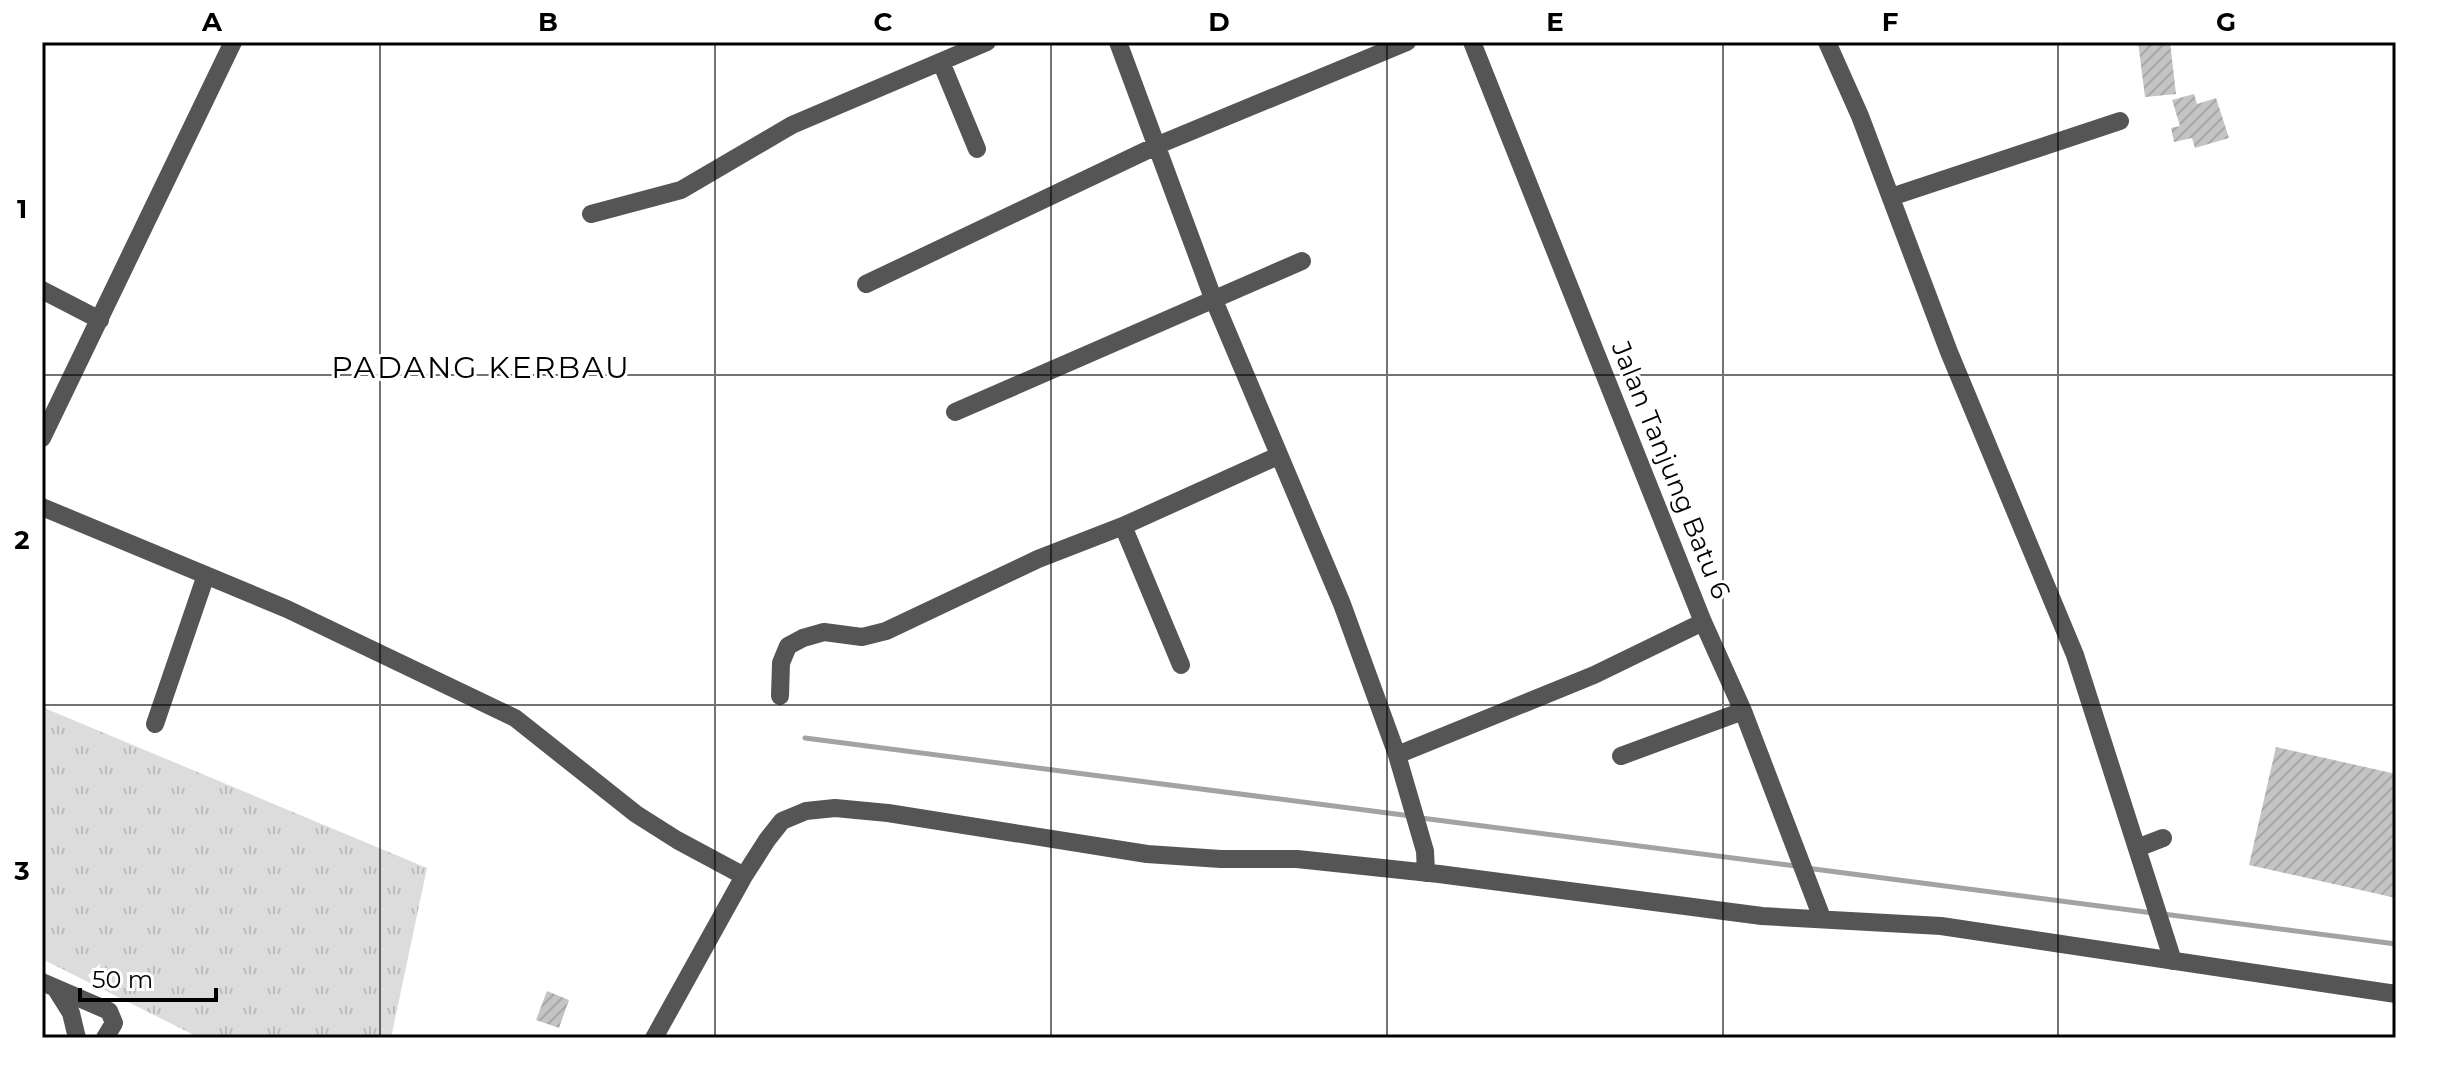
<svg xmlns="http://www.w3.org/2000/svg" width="2438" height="1080" font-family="Montserrat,sans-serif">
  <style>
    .grass { fill: url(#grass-tufts) }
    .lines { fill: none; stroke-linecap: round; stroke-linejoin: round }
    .stream { stroke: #a3a3a3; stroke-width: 5 }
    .building { fill: url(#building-hatch) }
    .minor { stroke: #555; stroke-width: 18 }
    .grid { fill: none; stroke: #000; stroke-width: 2; stroke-opacity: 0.55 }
    .labels { text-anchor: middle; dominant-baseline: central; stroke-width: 6; stroke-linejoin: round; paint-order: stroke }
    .street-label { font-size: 26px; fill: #000; stroke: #fff }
    .quarter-label { font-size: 30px; letter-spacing: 2px; fill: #000; stroke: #fff }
    .neatline { fill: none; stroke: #000; stroke-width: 3 }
    .grid-label { font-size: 26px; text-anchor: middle; font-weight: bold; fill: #000 }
  </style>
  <defs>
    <pattern id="grass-tufts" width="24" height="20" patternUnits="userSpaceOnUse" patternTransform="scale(2)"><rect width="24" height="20" fill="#dcdcdc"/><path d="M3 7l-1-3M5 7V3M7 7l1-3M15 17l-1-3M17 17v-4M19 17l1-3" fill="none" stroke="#bbb"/></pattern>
    <pattern id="building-hatch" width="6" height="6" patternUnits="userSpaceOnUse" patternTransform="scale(2)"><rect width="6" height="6" fill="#c4c4c4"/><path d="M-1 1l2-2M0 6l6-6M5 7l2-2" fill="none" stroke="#a7a7a7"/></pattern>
  </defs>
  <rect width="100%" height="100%" fill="#fff"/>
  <!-- grass -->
  <path class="grass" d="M42,707L427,868L391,1038H200L42,959Z"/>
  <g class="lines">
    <!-- stream -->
    <path class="stream" d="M805,738L1411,816
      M1421,818L1796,866
      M1806,868L2153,913
      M2163,914L2396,944"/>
  </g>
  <!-- building -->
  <path class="building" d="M2138,42H2170L2176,94L2145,97Z
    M2194,94L2197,104L2216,98L2229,138L2195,148L2192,138L2174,142L2171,128L2180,126L2172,100Z
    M2276,747L2396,774V898L2249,865Z
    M547,991L569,1000L559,1028L536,1020Z"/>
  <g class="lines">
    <!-- minor -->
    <path class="minor" d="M1118,42L1213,298L1342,604L1397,755L1425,851L1426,873
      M1472,42L1703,622L1743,711L1822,918
      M1827,42L1860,116L1949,352L2075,655L2173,961
      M941,62L977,149
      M1891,197L2120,121
      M591,214L681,190L792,125L987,42
      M866,284L1158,145L1407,42
      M42,290L100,320
      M955,412L1302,261
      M42,438L233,42
      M42,507L287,609L515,718L636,814L677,840L744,876
      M1123,526L1181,665
      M780,696L781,663L788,646L803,638L824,632L862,637L886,631L1038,559L1123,526L1278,456
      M155,724L206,575
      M1397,755L1594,675L1703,622
      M1621,756L1743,711
      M2137,848L2163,838
      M42,982L109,1011L114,1023L105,1038
      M56,989L71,1013L77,1038
      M654,1038L744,876L767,840L782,821L806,811L835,808L888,813L1147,854L1221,859H1297L1439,874L1762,916L1941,926L2396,994"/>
  </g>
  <!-- grid -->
  <path class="grid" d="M380,42V1038M715,42V1038M1051,42V1038M1387,42V1038M1723,42V1038M2058,42V1038M42,375H2396M42,705H2396"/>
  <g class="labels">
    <!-- street labels -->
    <g class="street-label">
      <text transform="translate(1671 470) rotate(68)">Jalan Tanjung Batu 6</text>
    </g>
    <!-- quarter labels -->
    <g class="quarter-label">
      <text x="481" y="367">PADANG KERBAU</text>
    </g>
  </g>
  <!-- border -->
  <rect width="2438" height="1080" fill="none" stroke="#ffffff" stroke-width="88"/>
  <!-- scale -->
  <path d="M80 988v12h136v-12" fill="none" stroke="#000000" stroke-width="4"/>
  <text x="92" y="988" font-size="24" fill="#000000" stroke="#ffffff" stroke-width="6" paint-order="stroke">50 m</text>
  <rect x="44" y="44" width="2350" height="992" class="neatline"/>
  <g class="grid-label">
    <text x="212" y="31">A</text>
    <text x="548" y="31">B</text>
    <text x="883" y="31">C</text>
    <text x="1219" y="31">D</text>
    <text x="1555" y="31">E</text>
    <text x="1890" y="31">F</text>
    <text x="2226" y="31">G</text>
    <text x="22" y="218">1</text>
    <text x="22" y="549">2</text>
    <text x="22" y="880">3</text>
  </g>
</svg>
